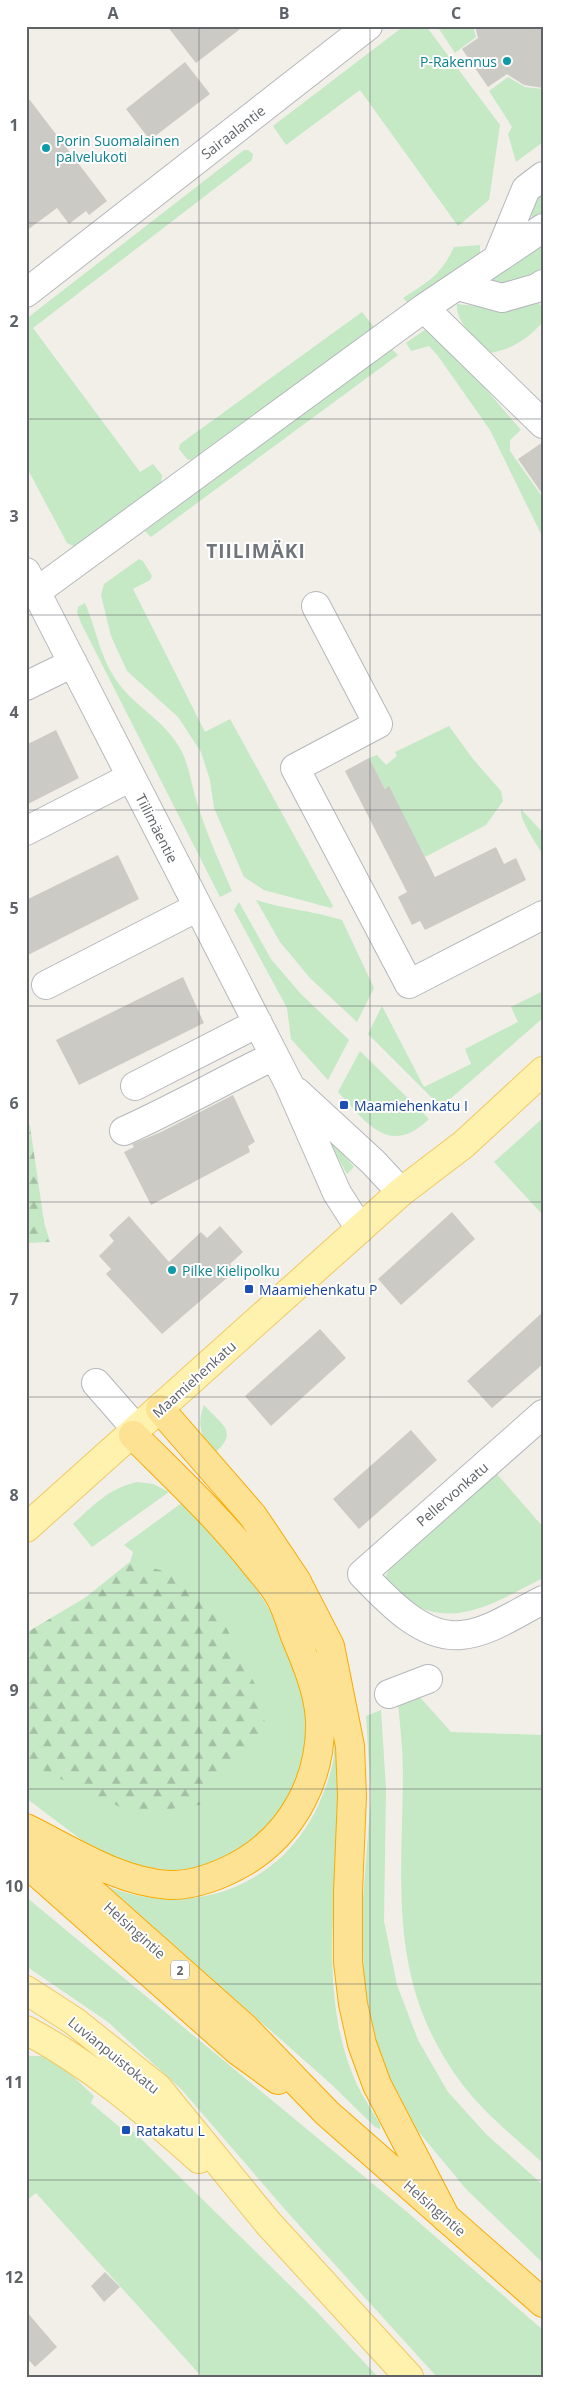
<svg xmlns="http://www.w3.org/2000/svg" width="569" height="2403" font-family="'Open Sans',sans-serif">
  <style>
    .green { fill: #c5e8c5 }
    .forest { fill: url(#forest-firs) }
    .building { fill: #cccac5 }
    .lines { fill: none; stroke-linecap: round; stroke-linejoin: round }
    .minor-casing { stroke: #b5b8bc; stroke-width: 30 }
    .major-casing { stroke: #f2c960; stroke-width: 30 }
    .highway-casing { stroke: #f9ab00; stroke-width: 30 }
    .minor { stroke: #fff; stroke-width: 28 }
    .major { stroke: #fff2af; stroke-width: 28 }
    .highway { stroke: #fde293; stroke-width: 28 }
    .grid { fill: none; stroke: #5f6368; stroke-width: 1; stroke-opacity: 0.55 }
    .culture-dot { fill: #0f9aa8; stroke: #fff; stroke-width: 2 }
    .transit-dot { fill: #1a4fb4; stroke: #fff; stroke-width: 2 }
    .labels { text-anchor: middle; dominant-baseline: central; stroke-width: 4; stroke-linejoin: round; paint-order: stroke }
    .shield { fill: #fff; stroke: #8f9295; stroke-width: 1 }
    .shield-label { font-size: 12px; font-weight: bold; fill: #5f6368 }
    .culture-label { font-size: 14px; fill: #0d838f; stroke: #fff; text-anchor: start }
    .street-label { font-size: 14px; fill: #5f6368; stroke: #fff }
    .transit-label { font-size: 14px; fill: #164399; stroke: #fff; text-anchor: start }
    .district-label { font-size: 19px; font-weight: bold; letter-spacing: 1px; fill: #70757a; stroke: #fff }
    .neatline { fill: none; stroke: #5f6368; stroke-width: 2 }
    .grid-label { font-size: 16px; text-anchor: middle; font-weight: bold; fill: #5f6368 }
  </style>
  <defs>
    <pattern id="forest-firs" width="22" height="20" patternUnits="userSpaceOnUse" patternTransform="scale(1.25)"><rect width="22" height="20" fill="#c5e8c5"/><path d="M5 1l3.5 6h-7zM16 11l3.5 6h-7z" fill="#a3c0a4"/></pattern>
  </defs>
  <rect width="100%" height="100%" fill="#f1efe8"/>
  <!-- green -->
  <path class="green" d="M404,26H426L500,125L489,200L458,226L360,90L286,145L273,126Z
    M437,26H473L476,37L455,53Z
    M508,77L525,87L543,89V142L516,162L508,134L512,127L489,91Z
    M244,150H248L253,154L252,160L33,328L140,472L153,464L162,475L161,483L156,487L75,547L67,543L26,466V319Z
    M543,191V220L535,226C528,208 530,205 543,191Z
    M543,244V269C518,287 517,286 486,284Z
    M480,245V253L409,304L403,298C428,282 441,275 454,247Z
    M535,298L543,309V322C527,339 512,350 488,353C477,340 455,322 457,304C484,308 508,304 535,298Z
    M362,312L373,326L372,330L191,460L187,459L179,449L180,444Z
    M426,329L440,336L521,430L510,440V451L543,498V538L490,430L438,356L429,346L411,351L406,343Z
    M392,349L398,355L151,537L145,531Z
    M139,559L143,561L152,576L150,580L133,589L205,732L230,719L333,906L331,908L264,890L244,877L214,808L210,780L201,752L178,717L127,671L111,636L101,595L104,584Z
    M85,603C98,633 100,662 123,689C142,711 168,724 182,752C190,769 192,788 198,806C207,835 220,863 232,891L220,897L81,623L77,612L78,607Z
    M449,726L473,759L501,791L503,801L486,825L425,857L388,787L385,789L369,758L377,755L386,765L397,756L395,752Z
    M521,809L543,833V855C537,844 519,820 521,809Z
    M256,900C284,909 313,911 342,920L374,988L357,1022L310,978L280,942Z
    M239,902L271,959L300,993L349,1040L328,1080L291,1039L287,1008L234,910Z
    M543,991V1018L441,1107L368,1034L382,1006L424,1087L471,1064L465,1049L518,1022L511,1007Z
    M360,1051L429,1119C389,1158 366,1122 338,1092Z
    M543,1118V1215L494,1162Z
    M331,1140L354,1167L347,1174L329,1142Z
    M204,1405C224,1427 239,1431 213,1455C202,1436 196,1426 204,1405Z
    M497,1474L543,1527V1578C500,1599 459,1629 412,1604C401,1598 389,1589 385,1577L389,1570Z
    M137,1482L153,1484L169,1492L92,1547L73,1524C95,1504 108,1489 137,1482Z
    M183,1502L243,1567L283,1632L305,1690L308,1748L298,1783L280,1819L252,1846L214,1865L174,1871L133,1865L87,1844L26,1798V1633L85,1598L130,1562L133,1552L124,1545Z
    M418,1695L451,1732L543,1735V2163C513,2136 480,2110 457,2077C388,1980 402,1886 403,1774C403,1750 400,1726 398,1702Z
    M381,1710L386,1789L384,1921L397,1985L418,2040L448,2092L487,2135L543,2185V2263L466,2189L418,2131L381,2062L364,1984L362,1912L371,1796L366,1716Z
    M333,1728H339C339,1758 340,1789 339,1819C335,1907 319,2001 357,2085C364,2098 372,2111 380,2124V2129L375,2127L331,2084L109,1887C191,1919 280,1887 318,1806C325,1790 332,1772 334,1755C334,1746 333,1737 333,1728Z
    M26,1897L407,2212L543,2330V2377H437L289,2214L182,2090L108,2022L26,1966Z
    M26,2056H51L94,2096L91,2103L129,2135L133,2131L316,2311L378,2377H202L36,2193L26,2201Z"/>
  <!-- forest -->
  <path class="forest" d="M26,1117L30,1126L44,1222L50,1242L26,1243Z
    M130,1562L175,1574L223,1621L261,1696L266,1732L260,1746L204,1781L208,1799L199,1805L135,1814L44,1771L26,1758V1633L85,1598Z"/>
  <!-- building -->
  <path class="building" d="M167,26H244L196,63Z
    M475,26H543V88L524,85L507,74L488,87L462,49L478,38Z
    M185,62L210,94L150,140L126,109Z
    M26,95L107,201L89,215L86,211L69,224L57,208L26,231Z
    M543,442V495L518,459Z
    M56,730L79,778L26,805V745Z
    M369,758L385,789L389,786L435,877L496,847L504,864L516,858L526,880L425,930L420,921L412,925L398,897L407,892L345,771Z
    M118,855L139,899L26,956V900Z
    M183,977L204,1023L79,1085L56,1040Z
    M233,1095L255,1142L248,1146L250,1152L151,1205L124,1152L134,1147L132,1144L161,1132Z
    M452,1212L475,1239L401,1305L378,1279Z
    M129,1216L169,1262L201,1232L207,1238L220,1226L243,1252L230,1264L235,1271L162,1334L106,1274L111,1269L99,1256L114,1241L109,1235Z
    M543,1312V1364L492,1408L467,1381Z
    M320,1329L346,1358L271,1426L245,1396Z
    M411,1430L437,1460L359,1529L333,1499Z
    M105,2272L120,2287L104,2302L91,2286Z
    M26,2311L57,2347L35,2367L26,2357Z"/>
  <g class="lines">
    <defs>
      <path id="minor" d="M497,259L526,189L543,176
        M458,286L502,298L537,288L543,284
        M26,293L368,26
        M424,308L543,424
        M26,572L289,1084L337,1193L360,1229
        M36,592L424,308L543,228
        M316,606L378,724L295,768L409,984L543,915
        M26,686L73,663
        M26,831L131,777
        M46,985L198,907
        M135,1086L258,1023
        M297,1092L373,1162L401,1192
        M124,1131C175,1108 224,1080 274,1056
        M96,1383L138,1431
        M543,1414L362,1574C387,1600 422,1639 461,1635C489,1633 518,1612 543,1600
        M389,1694L428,1679"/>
      <path id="major" d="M26,1528L401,1192L464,1144L543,1071
        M26,1990L74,2021L158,2088L268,2223L409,2377
        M26,2030C90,2064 145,2111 199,2159"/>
      <path id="highway" d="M160,1409L253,1516L296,1580L330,1646L350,1746L352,1796L348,1892V1962L353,2004L362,2044L377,2085L446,2218
        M26,1828C71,1850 118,1882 169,1885C194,1886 224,1874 244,1862C294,1832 322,1777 320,1719C318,1690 306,1662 295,1636C290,1622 286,1606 278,1594C272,1583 262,1573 255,1564C218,1517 175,1477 133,1435
        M39,1845L245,2028L327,2113L543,2303
        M26,1863L238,2051L278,2080"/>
    </defs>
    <!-- minor casing -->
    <use href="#minor" class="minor-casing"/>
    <!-- major casing -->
    <use href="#major" class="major-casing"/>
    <!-- highway casing -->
    <use href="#highway" class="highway-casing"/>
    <!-- minor -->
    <use href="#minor" class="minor"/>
    <!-- major -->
    <use href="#major" class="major"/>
    <!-- highway -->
    <use href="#highway" class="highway"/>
  </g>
  <!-- grid -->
  <path class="grid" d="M199,26V2377M370,26V2377M26,223H543M26,419H543M26,615H543M26,810H543M26,1006H543M26,1202H543M26,1397H543M26,1593H543M26,1789H543M26,1984H543M26,2180H543"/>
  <!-- markers -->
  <g class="culture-dot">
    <circle cx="507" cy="61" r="5"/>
    <circle cx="46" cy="148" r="5"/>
    <circle cx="172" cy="1270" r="5"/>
  </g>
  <g class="transit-dot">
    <rect x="339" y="1100" width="10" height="10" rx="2.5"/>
    <rect x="244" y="1284" width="10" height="10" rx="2.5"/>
    <rect x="121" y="2125" width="10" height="10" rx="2.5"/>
  </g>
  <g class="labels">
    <!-- shield labels -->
    <rect class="shield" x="171" y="1960.5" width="18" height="19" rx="4"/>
    <g class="shield-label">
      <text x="180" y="1970">2</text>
    </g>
    <!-- culture labels -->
    <g class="culture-label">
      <text x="497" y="61" text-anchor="end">P-Rakennus</text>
      <text x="56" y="140">Porin Suomalainen<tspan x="56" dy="16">palvelukoti</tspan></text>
      <text x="182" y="1270">Pilke Kielipolku</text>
    </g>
    <!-- street labels -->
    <g class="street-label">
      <text transform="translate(233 132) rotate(-38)">Sairaalantie</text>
      <text transform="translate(157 828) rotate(63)">Tiilimäentie</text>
      <text transform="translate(194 1379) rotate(-42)">Maamiehenkatu</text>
      <text transform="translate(452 1494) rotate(-41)">Pellervonkatu</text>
      <text transform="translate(135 1930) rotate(42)">Helsingintie</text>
      <text transform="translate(114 2055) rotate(39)">Luvianpuistokatu</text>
      <text transform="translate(435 2208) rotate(41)">Helsingintie</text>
    </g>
    <!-- transit labels -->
    <g class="transit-label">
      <text x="354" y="1105">Maamiehenkatu I</text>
      <text x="259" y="1289">Maamiehenkatu P</text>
      <text x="136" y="2130">Ratakatu L</text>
    </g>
    <!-- district labels -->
    <g class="district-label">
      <text x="256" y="551">TIILIMÄKI</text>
    </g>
  </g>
  <!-- border -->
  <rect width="569" height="2403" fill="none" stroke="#ffffff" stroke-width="55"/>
  <rect x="28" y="28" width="514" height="2348" class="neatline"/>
  <g class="grid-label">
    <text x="113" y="19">A</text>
    <text x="284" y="19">B</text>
    <text x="456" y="19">C</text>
    <text x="14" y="131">1</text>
    <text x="14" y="327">2</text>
    <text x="14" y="522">3</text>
    <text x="14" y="718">4</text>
    <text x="14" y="914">5</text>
    <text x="14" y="1109">6</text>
    <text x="14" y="1305">7</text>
    <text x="14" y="1501">8</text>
    <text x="14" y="1696">9</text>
    <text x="14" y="1892">10</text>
    <text x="14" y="2088">11</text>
    <text x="14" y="2283">12</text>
  </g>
</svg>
